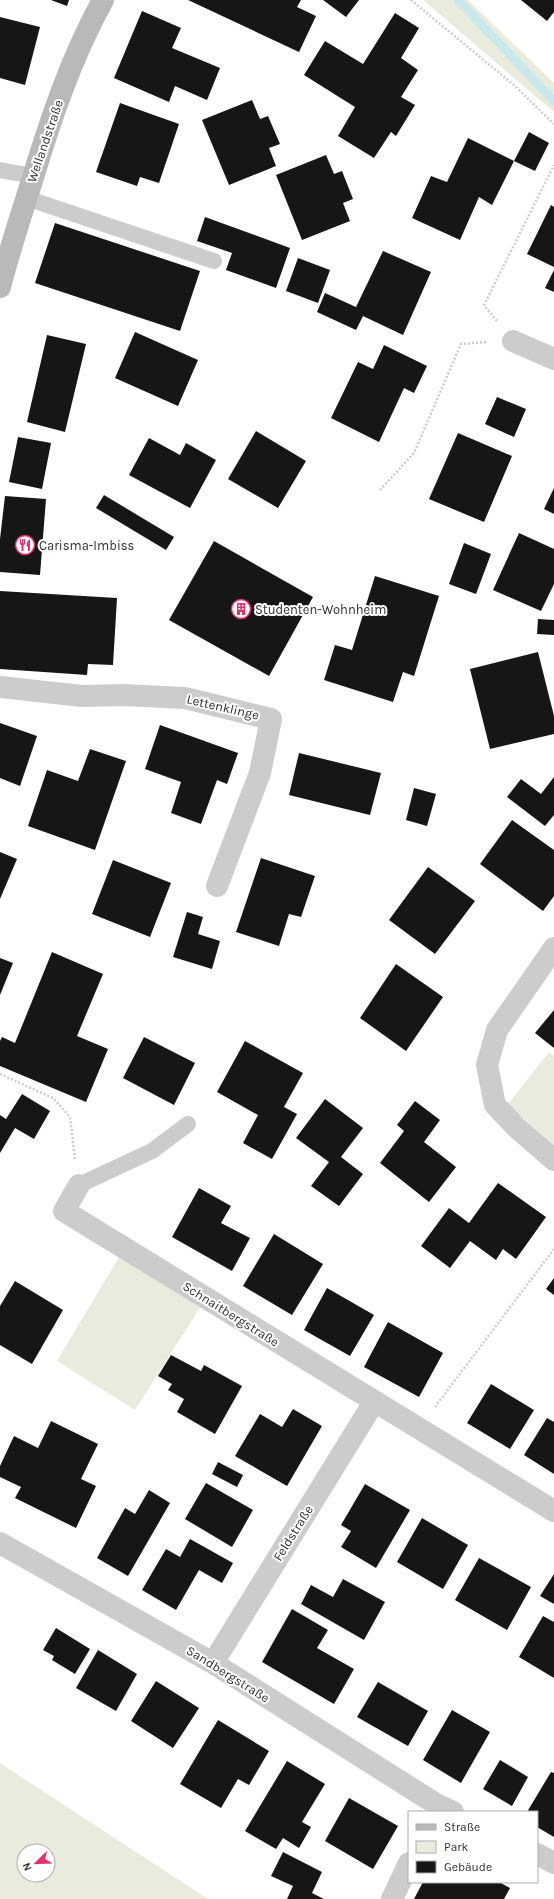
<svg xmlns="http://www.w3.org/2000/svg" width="554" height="1899" font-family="Karla,sans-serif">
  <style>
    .green { fill: #e9ecdc; fill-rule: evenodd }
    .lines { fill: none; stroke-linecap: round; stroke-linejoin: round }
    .stream { stroke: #c8e8ec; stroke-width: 9 }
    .building { fill: #161616 }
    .path { stroke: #ccc; stroke-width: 2.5; stroke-dasharray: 2 2; stroke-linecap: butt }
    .lane { stroke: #ccc; stroke-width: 16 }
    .street { stroke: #ccc; stroke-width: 22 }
    .secondary { stroke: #b9b9b9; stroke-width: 22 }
    .labels { text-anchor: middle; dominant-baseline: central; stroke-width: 4; stroke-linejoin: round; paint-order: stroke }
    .street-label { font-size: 13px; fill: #2f2f2f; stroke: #fff }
    .poi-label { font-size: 13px; fill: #2f2f2f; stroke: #fff; text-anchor: start }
  </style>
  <rect width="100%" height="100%" fill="#fff"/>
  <!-- green -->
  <path class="green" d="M423,0H468L554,83V112Z
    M549,1052L554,1056V1146L508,1104Z
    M122,1252L203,1303L135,1410L57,1361Z
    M0,1763L208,1899H0ZM24,1851H48V1875H24Z"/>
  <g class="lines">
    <!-- stream -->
    <path class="stream" d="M458,0L554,101"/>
  </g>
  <!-- building -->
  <path class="building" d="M51,0H69L67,6Z
    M188,0H301L297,7L316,16L299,52Z
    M323,0H359L346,17Z
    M521,0H554V12L547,21Z
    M142,11L181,28L172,48L220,68L207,100L175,86L169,102L114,78Z
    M395,13L419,28L401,58L418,70L401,97L415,105L396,136L391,132L374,158L338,136L355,107L304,75L325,41L363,64Z
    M0,17L40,27L25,85L0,78Z
    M252,100L260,119L268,116L280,144L269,148L276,166L229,185L202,120Z
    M120,103L179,124L159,183L140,177L137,186L96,172Z
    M529,132L549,143L535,171L514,161Z
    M468,138L514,161L492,205L479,197L460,240L412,218L431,176L447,182Z
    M326,155L334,174L342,171L353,199L343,203L350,221L302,240L276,175Z
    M551,205L554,207V267L527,254Z
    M205,217L290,248L276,288L226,270L232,253L197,241Z
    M55,223L200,271L180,331L35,283Z
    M383,251L431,272L403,335L363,316L356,330L317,312L325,293L356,307Z
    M298,258L330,270L318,303L286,291Z
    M554,270V292L545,288Z
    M135,332L198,360L178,406L115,378Z
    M47,335L86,344L65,432L27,422Z
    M384,345L427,366L414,393L404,388L379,442L331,418L358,362L373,369Z
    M497,397L526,409L514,437L485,424Z
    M256,431L306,461L278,508L228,479Z
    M458,433L512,456L484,522L429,499Z
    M18,437L51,443L42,489L9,482Z
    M149,438L180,455L186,443L216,460L190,508L129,475Z
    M554,488V514L544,509Z
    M104,495L174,537L166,550L96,508Z
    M5,496L46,499L40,575L0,572V539Z
    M519,533L554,549V584L541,611L493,590Z
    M214,541L313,597L269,676L169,620Z
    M464,543L491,554L476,594L449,584Z
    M375,576L439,596L414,676L403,672L393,702L324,680L335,645L352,650Z
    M0,591L117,598L113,665L88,664L87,675L0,669Z
    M538,619L554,620V635L537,634Z
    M538,652L554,716V734L490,749L470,669Z
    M0,723L37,736L20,786L0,778Z
    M160,725L238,753L227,784L217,780L201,824L171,813L181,782L145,769Z
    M90,749L126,761L95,850L28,826L47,770L78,781Z
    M299,753L381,773L370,815L289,795Z
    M554,777V815L545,826L507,797L521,779L541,794Z
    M414,788L436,794L427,826L406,820Z
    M512,820L554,850V896L543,911L480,864Z
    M0,852L17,859L0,899Z
    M261,858L315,876L301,917L289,914L279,946L236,932Z
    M113,860L171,883L150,937L92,914Z
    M428,867L475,901L435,954L389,920Z
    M187,912L203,917L198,934L220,941L212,969L173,957Z
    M52,952L103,974L77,1036L108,1049L86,1102L0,1066V1041L2,1037L15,1043Z
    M0,958L13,963L0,995Z
    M396,964L443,997L406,1051L360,1018Z
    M554,1010V1048L535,1033Z
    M144,1037L195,1063L174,1105L123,1078Z
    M245,1041L303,1073L284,1107L297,1114L272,1159L243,1143L258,1115L217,1092Z
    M22,1094L50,1111L34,1139L15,1128L0,1153V1115L6,1119Z
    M325,1099L363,1128L341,1157L363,1174L339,1206L311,1186L329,1162L296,1138Z
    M415,1101L440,1120L424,1142L456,1167L429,1202L380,1163L404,1131L397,1125Z
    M498,1183L546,1217L516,1259L503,1249L496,1260L470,1241L450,1268L421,1246L449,1208L469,1223Z
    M199,1188L231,1206L221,1223L250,1238L232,1271L172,1237Z
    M274,1234L323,1264L292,1315L243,1286Z
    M554,1278V1295L546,1289Z
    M15,1281L63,1310L32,1364L0,1345V1306Z
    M327,1288L374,1315L350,1356L304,1330Z
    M388,1322L443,1353L419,1397L364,1367Z
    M171,1355L201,1371L204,1365L242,1386L215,1434L177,1412L184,1399L168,1390L172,1384L158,1376Z
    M491,1384L534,1410L510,1449L467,1423Z
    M293,1409L322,1426L287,1486L235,1456L260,1414L282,1427Z
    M547,1418L554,1422V1474L524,1455Z
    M51,1421L98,1444L81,1479L96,1486L76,1528L15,1498L21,1487L0,1477V1466L14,1436L38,1448Z
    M218,1462L243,1475L237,1487L212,1474Z
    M206,1483L253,1510L232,1547L185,1519Z
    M365,1484L410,1510L376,1568L341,1547L351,1531L341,1525Z
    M149,1490L170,1503L128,1576L97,1558L125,1508L135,1514Z
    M422,1518L468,1545L443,1589L397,1562Z
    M190,1539L233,1563L222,1583L199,1570L176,1610L142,1590L166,1549L180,1557Z
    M479,1558L531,1587L507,1630L455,1600Z
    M554,1574V1604L540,1596Z
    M343,1579L385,1602L364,1640L301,1604L311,1585L333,1597Z
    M292,1609L328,1630L317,1648L354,1669L334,1704L262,1662Z
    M543,1616L554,1622V1678L519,1657Z
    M56,1628L90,1649L75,1674L52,1660L54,1656L43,1650Z
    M98,1650L137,1674L116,1711L76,1688Z
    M156,1681L199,1708L173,1748L131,1721Z
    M378,1682L428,1711L408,1746L357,1717Z
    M452,1710L490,1732L461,1783L423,1760Z
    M218,1720L269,1751L249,1785L238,1779L221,1808L180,1784Z
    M500,1760L528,1777L512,1806L483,1789Z
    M287,1761L325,1784L302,1822L311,1827L299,1848L283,1838L276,1849L245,1831Z
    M551,1772L554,1773V1837L537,1827V1812H527Z
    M349,1798L398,1826L373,1869L325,1841Z
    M283,1852L322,1872L312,1893L324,1899H287L293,1886L271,1876Z
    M423,1882H499L510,1888L504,1899H414Z"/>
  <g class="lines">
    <!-- path -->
    <path class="path" d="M411,0L515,86L554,124
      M497,321L484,305L554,165
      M380,490L414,453L461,344L486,342
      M0,1074L53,1098L70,1117L75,1159
      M435,1407L554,1249"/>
    <!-- lane -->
    <path class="lane" d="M0,170L33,176
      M26,198L214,261
      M79,1185L152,1151L188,1124"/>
    <!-- street -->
    <path class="street" d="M513,341L554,359
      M0,687L82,696L123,695L185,698L271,719L260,773L217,886
      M554,948L497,1030L487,1065L495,1105L517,1128L554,1160
      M79,1185L64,1211L554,1511
      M0,1543L213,1663L436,1804L453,1812
      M213,1663L374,1402
      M537,1854L554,1863
      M392,1899L409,1863"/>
    <!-- secondary -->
    <path class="secondary" d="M0,287C9,252 20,218 31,184C50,121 71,58 103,0"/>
  </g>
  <!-- icons -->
  <defs>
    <symbol id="restaurant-ring" viewBox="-11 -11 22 22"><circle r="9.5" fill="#fff" stroke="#e72f70" stroke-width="1.5"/><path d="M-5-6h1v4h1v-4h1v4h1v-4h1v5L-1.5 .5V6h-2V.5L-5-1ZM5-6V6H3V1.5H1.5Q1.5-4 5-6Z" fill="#e72f70"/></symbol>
    <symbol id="building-ring" viewBox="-11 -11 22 22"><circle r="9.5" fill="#fff" stroke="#e72f70" stroke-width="1.5"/><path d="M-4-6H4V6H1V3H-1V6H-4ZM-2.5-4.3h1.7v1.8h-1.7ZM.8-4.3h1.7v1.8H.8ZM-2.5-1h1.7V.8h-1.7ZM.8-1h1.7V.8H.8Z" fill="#e72f70"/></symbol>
  </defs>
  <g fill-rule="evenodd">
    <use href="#restaurant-ring" x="14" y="534" width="22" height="22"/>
    <use href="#building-ring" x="230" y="598" width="22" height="22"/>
  </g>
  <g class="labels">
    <!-- street labels -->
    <g class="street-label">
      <text transform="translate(45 141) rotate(-71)">Wellandstraße</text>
      <text transform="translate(223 707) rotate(13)">Lettenklinge</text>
      <text transform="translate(231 1314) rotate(32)">Schnaitbergstraße</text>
      <text transform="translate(293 1533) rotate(-58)">Feldstraße</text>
      <text transform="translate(228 1674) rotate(32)">Sandbergstraße</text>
    </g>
    <!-- poi labels -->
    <g class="poi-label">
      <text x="39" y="545">Carisma-Imbiss</text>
      <text x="255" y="609">Studenten-Wohnheim</text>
    </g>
  </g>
  <!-- legend -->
  <rect x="408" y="1811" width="130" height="72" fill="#ffffff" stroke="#acacac"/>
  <rect x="416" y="1824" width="20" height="6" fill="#b9b9b9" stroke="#acacac"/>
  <text x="444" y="1831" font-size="12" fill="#2f2f2f">Straße</text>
  <rect x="416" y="1841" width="20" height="12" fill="#e9ecdc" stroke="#acacac"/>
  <text x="444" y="1851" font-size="12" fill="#2f2f2f">Park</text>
  <rect x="416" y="1861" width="20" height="12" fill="#161616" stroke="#acacac"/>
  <text x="444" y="1871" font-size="12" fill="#2f2f2f">Gebäude</text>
  <!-- north arrow -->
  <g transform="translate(36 1863) rotate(247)"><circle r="19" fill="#ffffff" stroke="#acacac"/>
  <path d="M0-3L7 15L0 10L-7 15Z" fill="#e72f70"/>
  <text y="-6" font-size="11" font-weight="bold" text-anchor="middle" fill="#2f2f2f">N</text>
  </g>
</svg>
